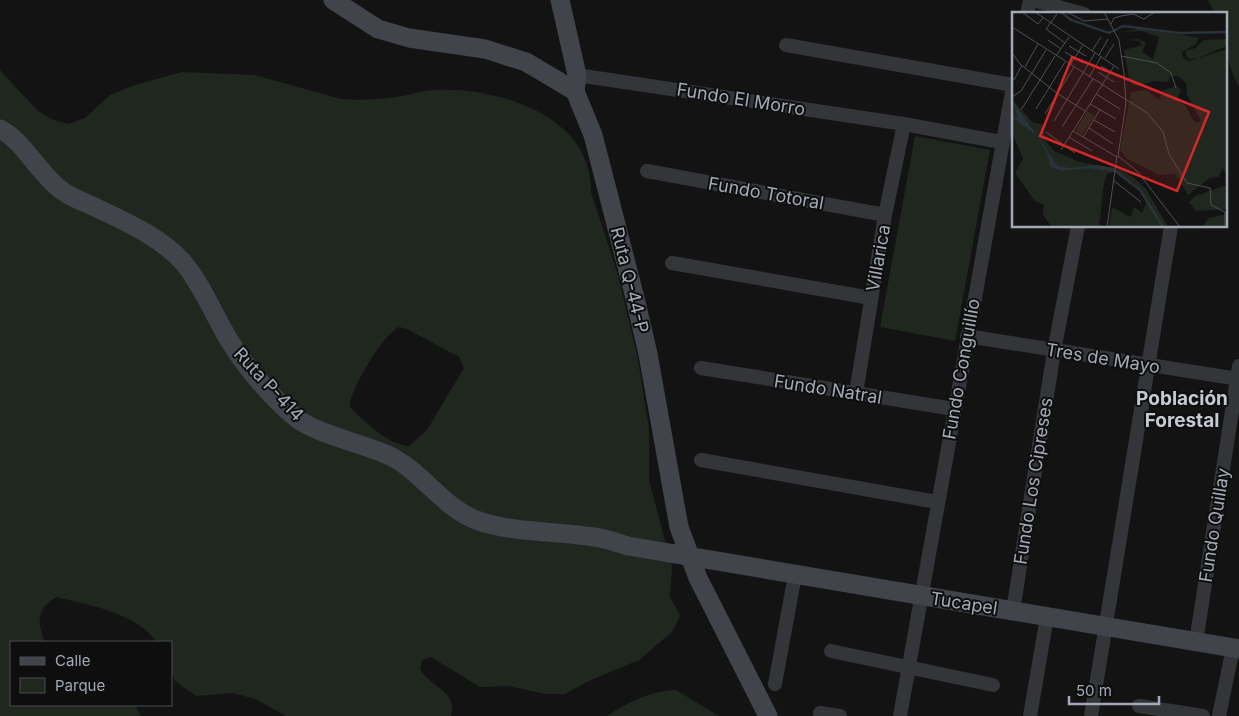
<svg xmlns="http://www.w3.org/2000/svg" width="1239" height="716" font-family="Inter,sans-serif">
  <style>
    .green { fill: #1f271f; fill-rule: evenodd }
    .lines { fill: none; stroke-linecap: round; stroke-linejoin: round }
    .street { stroke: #333539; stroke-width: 14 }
    .secondary { stroke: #41444a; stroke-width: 19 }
    .labels { text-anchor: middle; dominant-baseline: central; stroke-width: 4; stroke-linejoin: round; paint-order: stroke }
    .street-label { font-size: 18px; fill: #a3aab5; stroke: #0e0e0f }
    .neighbourhood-label { font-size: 19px; font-weight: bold; fill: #c5c9d1; stroke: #0e0e0f }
    .inset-river { fill: none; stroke: #283238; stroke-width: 2.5 }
    .inset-road { fill: none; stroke: #4d4f54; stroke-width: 1 }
    .view { fill: #d62828; fill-opacity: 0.15; stroke: #d62828; stroke-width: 2.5 }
    .inset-edge { fill: none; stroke: #a3aab5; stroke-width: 2.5 }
  </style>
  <rect width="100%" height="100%" fill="#131314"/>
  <!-- green -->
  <path class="green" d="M1208,0H1239V87C1224,58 1225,45 1225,14H1215Z
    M0,70L37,110L51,119L69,124L85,118L110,95L135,85L182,72L255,75L341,99C361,101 382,99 402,96C413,94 425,90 436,90C498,87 593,116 591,192L618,275L638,359L649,429V480L672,567L670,597L680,615L673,631L639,660L589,681L565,694H546L508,686L480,687L431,657L422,660L420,669C430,688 458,690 451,716H286L255,699L233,693L196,696L175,681L171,671V642H157C134,612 92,606 57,597C36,608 37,623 45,642H11V705H135L141,716H0ZM399,327L407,329L459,357L464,368L427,430L409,446C390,446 362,420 350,407C349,391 384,333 399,327Z
    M915,136L990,150L955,341L880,327Z
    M676,690L719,716H607C628,702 650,691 676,690Z"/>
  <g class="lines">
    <!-- street -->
    <path class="street" d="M1033,0L1084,14
      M1027,14L1030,0
      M786,45L1013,85
      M577,75L904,124L1001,142
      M647,171L885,215
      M672,263L871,298
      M967,336L1239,379
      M701,368L954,409
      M856,393L885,215L904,124
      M701,460L937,502
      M1013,611L1054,351L1078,226
      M1196,642L1239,366
      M831,651L993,685
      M775,684L795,575
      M1139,706L1203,716
      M820,713L840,716
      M900,716L1013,86
      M1030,716L1047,617
      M1091,716L1171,226
      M1219,716L1233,648"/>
    <!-- secondary -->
    <path class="secondary" d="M333,0L378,29L409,38L485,49L526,62L575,91L593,135L635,298L648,354L679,527L698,578L768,716
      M560,0L577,75L575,91
      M0,129C23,140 39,174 61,190C73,199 90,204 103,211C131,224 162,239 183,262C202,285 214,315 229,340C246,368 272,398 296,418C315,433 363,444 388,455C422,471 441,506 476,520C511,533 557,531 594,537C605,538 617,543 628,546L1239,649"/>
  </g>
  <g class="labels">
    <!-- street labels -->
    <g class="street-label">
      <text transform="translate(741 99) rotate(9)">Fundo El Morro</text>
      <text transform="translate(766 193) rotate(10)">Fundo Totoral</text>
      <text transform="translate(878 258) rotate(-80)">Villarica</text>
      <text transform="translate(630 280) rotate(76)">Ruta Q-44-P</text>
      <text transform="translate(1103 358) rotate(9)">Tres de Mayo</text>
      <text transform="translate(961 369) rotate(-80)">Fundo Conguillío</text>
      <text transform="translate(269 384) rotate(47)">Ruta P-414</text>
      <text transform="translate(828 389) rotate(9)">Fundo Natral</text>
      <text transform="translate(1033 481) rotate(-81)">Fundo Los Cipreses</text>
      <text transform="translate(1214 525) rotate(-81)">Fundo Quillay</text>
      <text transform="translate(964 603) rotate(9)">Tucapel</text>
    </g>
    <!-- neighbourhood labels -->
    <g class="neighbourhood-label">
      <text x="1182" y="398">Población<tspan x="1182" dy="22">Forestal</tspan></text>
    </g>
  </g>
  <!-- overview -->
  <g transform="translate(1012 12)">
    <rect width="215" height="215" fill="#131314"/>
    <path d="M135,16L187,26L183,33L170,40L171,46L177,49L215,37V163L210,156L207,165L198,166L176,183L163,162L147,163L114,146L108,138L119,80L134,78L148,88L149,79L165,74L169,78L165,88L174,94L180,107L185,111L189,109L175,83L174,71L167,65L159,63L156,70L142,69L128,74L121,73L117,67L112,38L130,33L128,29L116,28L127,27L134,31L130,40L141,47L147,25L129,19L106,20ZM215,27V34L186,46L177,47L174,43V39L183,36L192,28ZM0,87L20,110L32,113V127L42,139L68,150L107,157L121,165L134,177L156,215H97L100,195L119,205L122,195L130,201L135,189L122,171L102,160L95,162L92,171L87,215H40L31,203L32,193L23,189L3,161L11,147L0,120ZM75,99L83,104L70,123L63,119ZM212,174L215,175V197L184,199L177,190L183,184ZM215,202V215H190L197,206Z" fill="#1f271f"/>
    <path d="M0,88L46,154L58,156L85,153L102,156V160L77,156L50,159L38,155L36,143L24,123L0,105L6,106Z" fill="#283238"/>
    <path class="inset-river" d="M49,0L59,8L97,21L111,14L168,21L215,20M102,158L128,178L151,215"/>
    <path class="inset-road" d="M10,0L26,12L31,6M23,0L107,57M55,0L72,9L96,7M92,0L107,28L112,62L114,91L106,144L125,159L168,215M45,2L34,17L53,31M99,12L102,6L109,4L121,2L132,7L143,0M0,15L135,101L151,120L157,142L175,171L198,176L199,193L213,200V215M36,28L49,37M57,34L74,44M80,39L89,25M53,40L71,51M0,41L8,52L46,82L73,99M87,43L96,27M44,44L57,25M109,44L145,51L159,61L164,76M93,46L102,32M58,53L71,33M89,54L106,64M13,55L26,32M86,60L102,70M77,65L89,45M2,68L10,53M84,82L108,97M0,85L9,79L34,38M78,92L104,107M24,97L53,50M9,98L43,44M33,102L62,55M82,108L103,120M42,109L83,41M50,115L81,67M77,116L101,132M61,119L105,145M34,120L63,141M57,125L80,139M71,125L88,98M49,138L102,54M101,168L129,190M95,215L105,144"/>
    <path class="view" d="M60,45L197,100L165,179L28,124Z"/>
    <rect width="215" height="215" class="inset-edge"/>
  </g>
  <!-- legend -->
  <rect x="10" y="641" width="162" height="65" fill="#0e0e0f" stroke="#4a4c51"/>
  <rect x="20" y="657" width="25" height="8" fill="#41444a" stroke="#4a4c51"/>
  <text x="55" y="666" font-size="15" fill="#a3aab5">Calle</text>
  <rect x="20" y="678" width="25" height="15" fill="#1f271f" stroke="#4a4c51"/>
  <text x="55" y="691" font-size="15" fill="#a3aab5">Parque</text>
  <!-- scale -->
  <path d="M1069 696v8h90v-8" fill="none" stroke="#a3aab5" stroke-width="2.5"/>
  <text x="1076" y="696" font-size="15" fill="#a3aab5" stroke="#0e0e0f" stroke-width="4" paint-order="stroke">50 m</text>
</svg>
